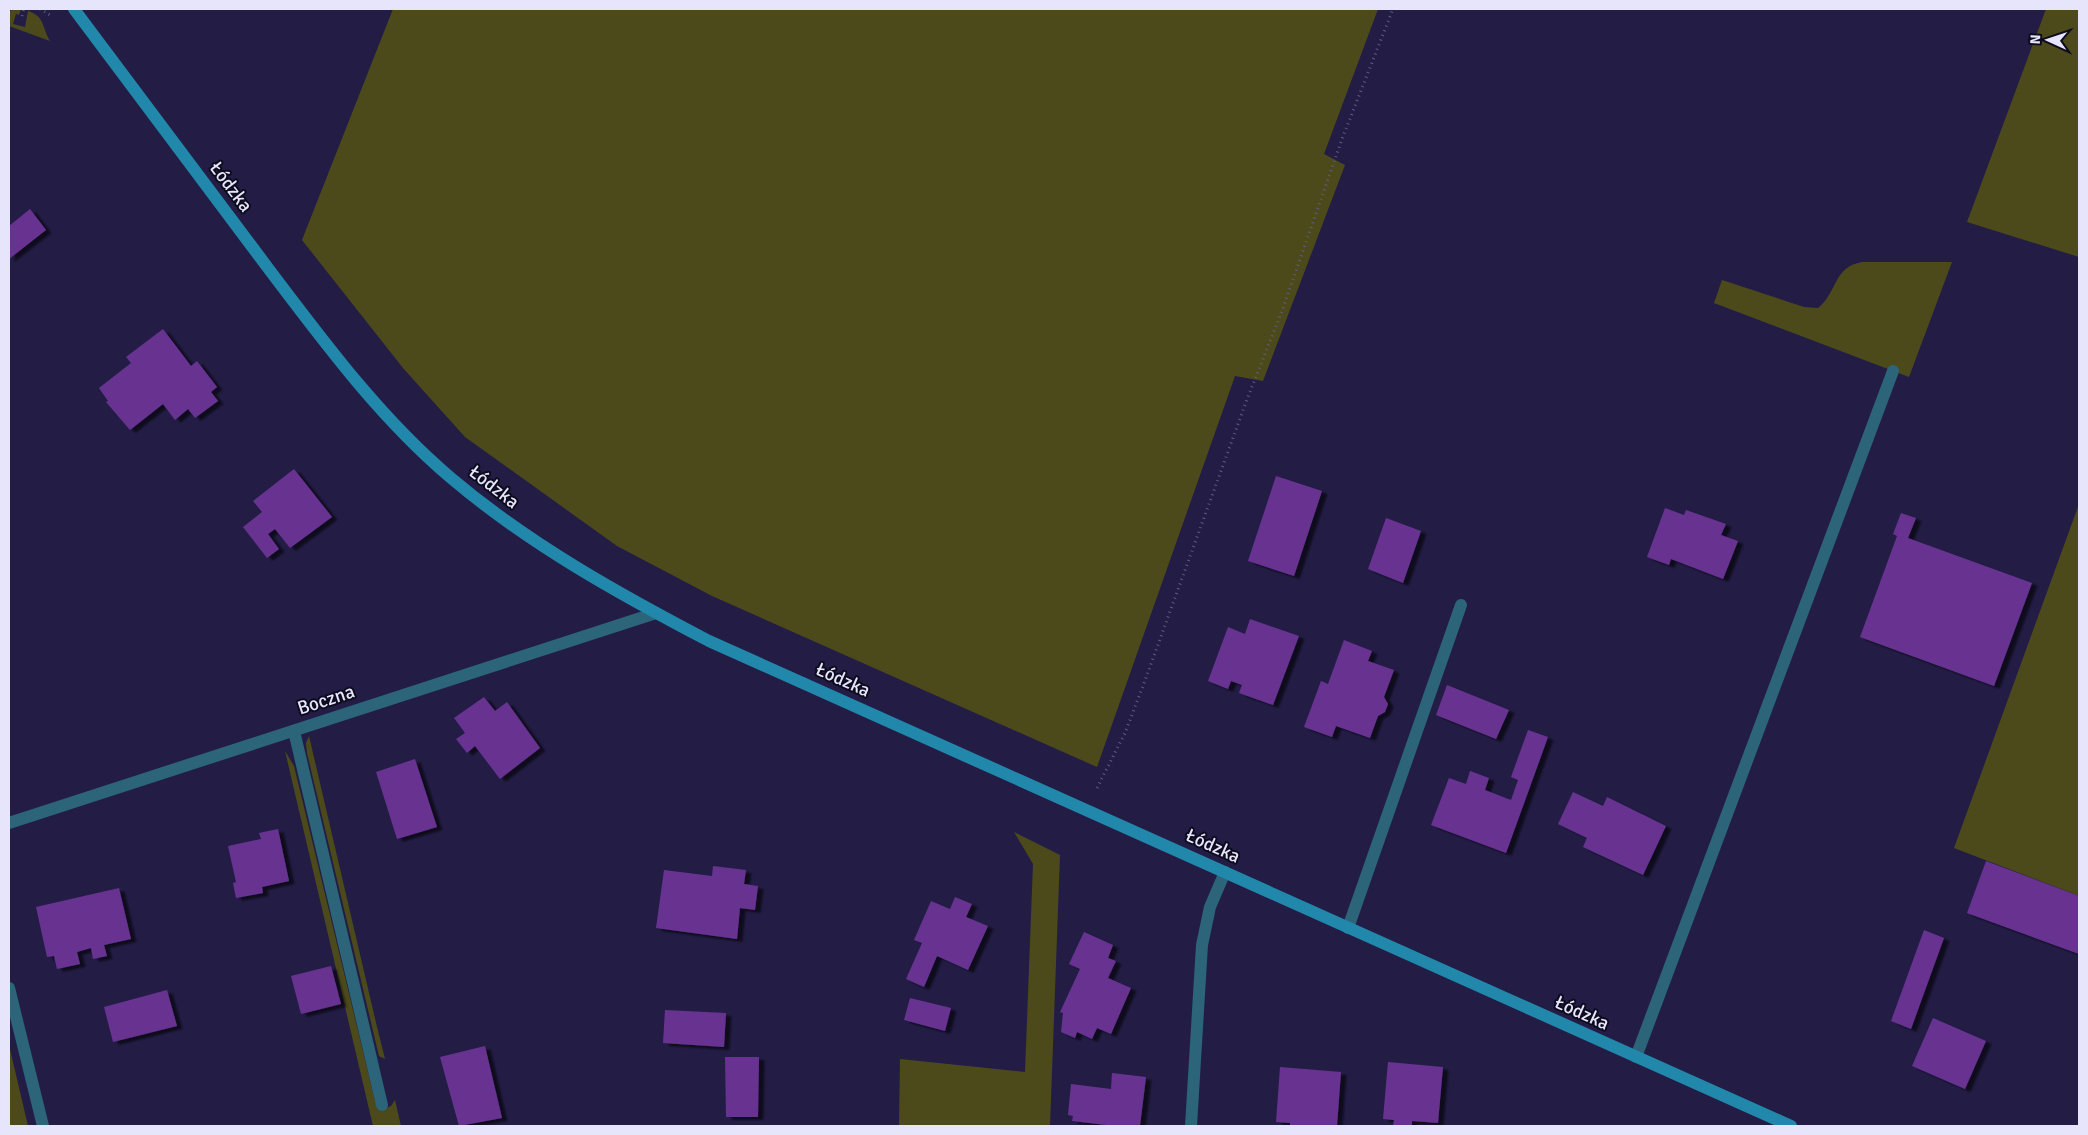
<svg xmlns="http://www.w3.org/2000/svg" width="2088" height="1135" font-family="Signika,sans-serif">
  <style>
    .green { fill: #4c4a1b }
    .building { fill: #673391; filter: url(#shadow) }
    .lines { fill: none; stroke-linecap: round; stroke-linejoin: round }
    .path { stroke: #605c7f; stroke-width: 3; stroke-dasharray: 1 4; stroke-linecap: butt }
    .lane { stroke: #2c647a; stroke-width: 12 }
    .street { stroke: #2c647a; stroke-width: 12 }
    .secondary { stroke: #2188ab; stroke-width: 12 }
    .labels { text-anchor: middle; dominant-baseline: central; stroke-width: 4; stroke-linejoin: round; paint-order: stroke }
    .street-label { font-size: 19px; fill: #e6e5fb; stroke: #0d0b1d }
  </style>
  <defs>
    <filter id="shadow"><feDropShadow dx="5.5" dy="3" stdDeviation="1" flood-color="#0009"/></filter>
  </defs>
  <rect width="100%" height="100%" fill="#231d46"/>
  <!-- green -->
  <path class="green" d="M13,9H21L19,15L16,14L13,24L25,27L28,11C45,16 42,28 50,41L9,26V12Z
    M393,9H1378L1324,154L1345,165L1263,381L1235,376L1097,767L712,596L617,546L465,437L403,368L302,240Z
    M2046,9H2079V257L1967,222Z
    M1862,262H1952L1909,377L1714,303L1722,280L1804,307L1818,308C1838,292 1833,267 1862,262Z
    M2079,504V896L1954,848Z
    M309,736L377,1027L385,1059L379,1056L307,753L306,743Z
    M285,751L294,766L375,1101L384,1109L391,1106L395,1100L401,1126H373Z
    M1014,832L1060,855L1050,1126H899L900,1059L1025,1072L1033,864Z
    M9,1045L28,1126H9Z"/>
  <!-- building -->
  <path class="building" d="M30,209L46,230L9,259V226Z
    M163,329L191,366L197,361L217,387L211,392L218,401L195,418L188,409L175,420L163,404L130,430L106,402L108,401L99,388L131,363L126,357Z
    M294,469L332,517L290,548L275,529L268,534L279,549L267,558L243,527L262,512L253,501Z
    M1276,476L1322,491L1294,576L1248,561Z
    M1665,508L1684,515L1686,510L1726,524L1721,535L1738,541L1723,579L1671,559L1669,565L1647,557Z
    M1901,513L1916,518L1908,538L2032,583L1994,686L1860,637L1897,536L1893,534Z
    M1386,518L1421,531L1403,583L1368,569Z
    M1250,619L1299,636L1273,705L1239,693L1242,685L1231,681L1228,689L1208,681L1228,627L1245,634Z
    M1344,640L1372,651L1368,661L1394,670L1384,697L1388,704L1385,712L1378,716L1370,738L1336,726L1332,737L1304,727L1321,681L1328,684Z
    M1447,685L1509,710L1496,739L1436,715Z
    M484,697L495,711L507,702L540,748L500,779L475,746L467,753L456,739L465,733L454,718Z
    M1528,730L1548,737L1506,853L1431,825L1449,778L1466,784L1470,771L1489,778L1485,790L1511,800L1518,780L1511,777Z
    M415,759L437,827L397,839L376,772Z
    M1573,792L1603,806L1607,797L1666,826L1643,875L1583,847L1587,838L1558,824Z
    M278,829L289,881L262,887L263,893L236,898L233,883L236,882L228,846L261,839L259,833Z
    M1986,861L2079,896V954L1967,913Z
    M713,866L746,870L744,884L758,886L755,910L740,908L737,939L656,928L664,870L712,876Z
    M119,888L131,939L104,945L107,956L93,959L91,948L77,952L80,964L57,969L54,956L47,957L36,907Z
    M955,897L972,904L966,917L988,926L968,970L937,956L924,987L906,979L922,943L914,940L931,901L950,909Z
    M1924,930L1944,938L1911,1029L1891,1021Z
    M1084,932L1113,945L1108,958L1116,961L1108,978L1131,988L1111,1034L1097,1028L1092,1039L1077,1032L1075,1038L1061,1032L1063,1013L1060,1012L1080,969L1069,964Z
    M331,966L341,1004L301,1014L291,976Z
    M167,990L177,1026L113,1042L104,1007Z
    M910,998L951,1008L945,1031L904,1020Z
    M665,1010L726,1013L724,1047L663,1043Z
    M1933,1018L1986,1041L1965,1089L1912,1066Z
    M485,1046L502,1118L459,1126L440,1057Z
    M725,1057H759L758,1117H726Z
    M1388,1062L1443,1067L1438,1123L1412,1121V1126H1393L1394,1120L1383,1119Z
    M1280,1067L1341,1072L1337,1126H1290V1123L1276,1122Z
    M1112,1073L1146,1077L1140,1126H1115L1072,1121L1073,1116L1068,1115L1071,1084L1111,1089Z"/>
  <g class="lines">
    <!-- path -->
    <path class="path" d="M40,9L50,15
      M22,16L24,9
      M1097,788L1125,733L1143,686L1246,402L1282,311L1342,139L1393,9"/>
    <!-- lane -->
    <path class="lane" d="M294,731L382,1105
      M1348,928L1461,605
      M1636,1057L1893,371
      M1191,1126L1202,945L1210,907L1225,872"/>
    <!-- street -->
    <path class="street" d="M9,823L656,613
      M9,988L43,1126"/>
    <!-- secondary -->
    <path class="secondary" d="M74,9C139,95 203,182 268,268C324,342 380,418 451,478C529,544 619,594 709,641L1791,1126"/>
  </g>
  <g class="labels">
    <!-- street labels -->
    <g class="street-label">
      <text transform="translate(231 187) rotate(53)">Łódzka</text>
      <text transform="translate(494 487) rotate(38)">Łódzka</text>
      <text transform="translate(843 680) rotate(24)">Łódzka</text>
      <text transform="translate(326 700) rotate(-18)">Boczna</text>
      <text transform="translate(1213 846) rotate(24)">Łódzka</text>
      <text transform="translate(1582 1013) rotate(24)">Łódzka</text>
    </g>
  </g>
  <!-- border -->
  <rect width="2088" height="1135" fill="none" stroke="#e6e5fb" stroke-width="20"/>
  <!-- north arrow -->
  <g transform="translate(2048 40) rotate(273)" stroke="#0d0b1d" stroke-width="4" paint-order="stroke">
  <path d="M0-4L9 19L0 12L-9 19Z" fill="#e6e5fb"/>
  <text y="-8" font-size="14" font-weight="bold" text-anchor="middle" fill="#e6e5fb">N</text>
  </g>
</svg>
